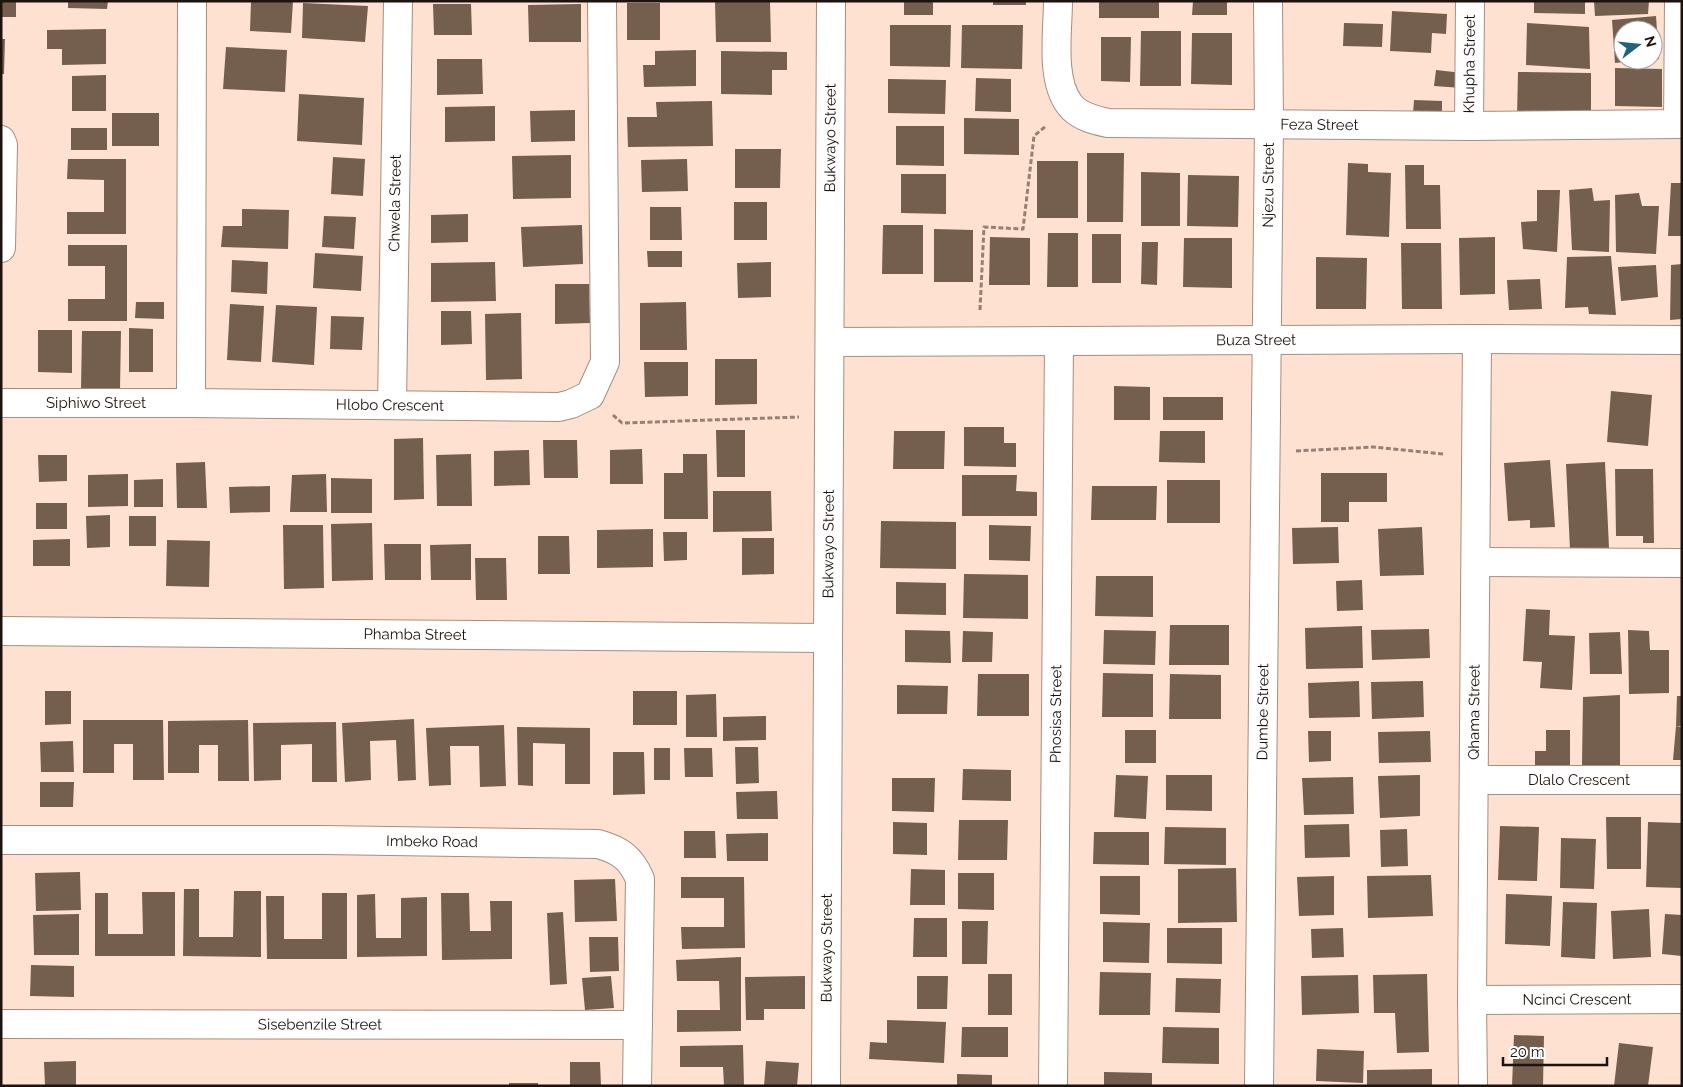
<svg xmlns="http://www.w3.org/2000/svg" width="1683" height="1087" font-family="Raleway,sans-serif">
  <style>
    .building { fill: #745e4d }
    .lines { fill: none; stroke-linecap: round; stroke-linejoin: round }
    .street-casing { stroke: #a88d7e; stroke-width: 30 }
    .path { stroke: #958075; stroke-width: 3; stroke-dasharray: 5 2.5; stroke-linecap: butt }
    .street { stroke: #fff; stroke-width: 28 }
    .labels { text-anchor: middle; dominant-baseline: central; stroke-width: 5; stroke-linejoin: round; paint-order: stroke }
    .street-label { font-size: 15px; fill: #1d130e; stroke: #fff }
  </style>
  <rect width="100%" height="100%" fill="#ffe1d1"/>
  <!-- building -->
  <path class="building" d="M1,1H16V17H1Z
    M68,1H108L107,9L68,8Z
    M251,1H293L291,33L250,31Z
    M715,1H770L771,42H716Z
    M904,1H933V15H904Z
    M993,1H1026V5H993Z
    M1099,1H1159V18H1099Z
    M1193,1H1227V15H1192Z
    M1534,1H1585V14L1534,13Z
    M1594,1H1649L1648,14L1595,16Z
    M303,3L368,6L365,42L302,38Z
    M627,3H660V40H627Z
    M433,4H471L472,35H434Z
    M581,4V42H529L528,5Z
    M1392,11L1447,14L1446,34L1432,33L1431,53L1390,51Z
    M1656,16L1659,59L1653,60V30H1623V60H1633V61L1615,63L1612,20Z
    M1344,23L1383,24L1382,47L1343,46Z
    M1527,23L1589,27L1590,69L1526,65Z
    M890,25H951L950,67L890,66Z
    M962,25H1023L1022,69L961,68Z
    M106,29V64L62,65V49H47V30Z
    M1141,31H1181V86H1140Z
    M1192,33H1232V85L1191,84Z
    M1101,37H1131L1130,82L1101,81Z
    M1,39H5L4,74H1Z
    M226,47L287,50L285,92L223,89Z
    M696,50V86L644,87L643,65H655V51Z
    M721,51L787,52V70H772V95L721,94Z
    M437,59H482L483,94L437,95Z
    M1615,68L1662,69V107L1615,106Z
    M1436,70L1463,73L1462,88L1434,86Z
    M1518,72L1591,73V117H1517Z
    M106,75V111H72V76Z
    M976,78L1011,79V112L975,111Z
    M888,79L946,80L945,114L888,113Z
    M299,94L364,98L362,145L297,141Z
    M1414,100L1442,101V115L1413,114Z
    M712,101L713,146L628,147L627,117H657L656,102Z
    M495,106V141L445,142V107Z
    M575,110V141L531,142L530,111Z
    M112,113H159V146H112Z
    M964,118L1019,119V155L964,154Z
    M896,126H944V166L896,165Z
    M71,128H107V150H71Z
    M735,149H781L780,188H735Z
    M1087,153H1124L1123,222H1087Z
    M571,155V198L513,199L512,156Z
    M333,157L365,159L363,196L331,194Z
    M68,159H126V234H67V212H104V180L67,179Z
    M687,159L688,191L642,192L641,160Z
    M1037,161H1078V218H1037Z
    M1348,163L1368,164V172L1391,173L1389,237L1346,235Z
    M1405,165H1424V185H1440L1441,229H1406Z
    M1141,172L1180,173V226H1141Z
    M901,174H946V214L901,213Z
    M1188,175L1239,176L1238,227L1187,226Z
    M1671,183H1682V236H1668Z
    M1592,188L1594,201L1610,200L1609,252L1572,250L1569,190Z
    M1537,190H1560L1557,252L1523,249L1521,222L1537,221Z
    M1639,193L1642,206H1659L1656,254L1616,252L1615,195Z
    M734,202H767V240H734Z
    M650,207H681L682,240H650Z
    M242,209L289,210L288,249L221,247L223,226H242Z
    M468,214V242L431,243V215Z
    M324,216L356,217L354,249L322,247Z
    M582,225L583,264L523,267L521,227Z
    M883,225H923V274H882Z
    M934,229L973,230V282H934Z
    M1048,233H1078V287H1047Z
    M1092,234H1121V283H1092Z
    M990,237L1030,238V285H989Z
    M1495,237V294L1460,295L1459,238Z
    M1184,238H1232V288L1183,287Z
    M1142,242H1158L1157,285L1141,284Z
    M1401,243H1441L1442,309H1402Z
    M68,245H127V321H68V299H105V266H68Z
    M647,251H682V267H648Z
    M315,253L363,256L361,291L313,288Z
    M1611,256L1616,315L1589,314L1588,307L1565,308L1567,257Z
    M1316,257L1367,258L1366,309H1316Z
    M232,260L268,262L267,294L231,292Z
    M495,262L496,301L431,302V263Z
    M771,262V297L738,298L737,263Z
    M1682,264V319L1670,320L1671,265Z
    M1656,265L1658,297L1621,301L1618,267Z
    M1540,279L1542,309L1509,310L1507,280Z
    M555,284H589L590,323L555,324Z
    M136,302H164V319L135,318Z
    M686,302L687,350H640V303Z
    M230,304L264,306L261,362L227,360Z
    M276,305L317,307L314,365L272,362Z
    M441,311H471L472,344L441,345Z
    M521,313L522,379L486,380L485,314Z
    M331,316L364,317L362,350L330,349Z
    M129,328L153,329V372H129Z
    M38,330H72V373L38,372Z
    M82,331H121L120,389H81Z
    M715,359H757V404L715,405Z
    M644,362H688V396L645,397Z
    M1114,386L1150,387V420H1114Z
    M1611,391L1652,395L1648,446L1607,442Z
    M1163,397H1223V420H1163Z
    M964,427H1004V443H1016V467L964,466Z
    M716,430H745V477H717Z
    M894,431H945L944,469H893Z
    M1160,431H1205V463L1159,462Z
    M423,438L424,499L394,500V439Z
    M543,440H577L578,478H544Z
    M642,449L643,484H610V450Z
    M529,450L530,485L494,486V451Z
    M471,454L472,506H437L436,455Z
    M683,454H707L708,519H664V473H683Z
    M38,455H67V481L39,482Z
    M1550,460L1555,527L1530,528V520L1508,521L1504,463Z
    M205,462L207,508H177L176,463Z
    M1605,462L1609,548L1570,550L1566,464Z
    M1615,469H1653L1654,543H1643V536H1616Z
    M1321,473H1387V502H1349V522H1321Z
    M128,474V506L88,507V475Z
    M326,474L327,512H290L292,475Z
    M962,475H1017L1016,491L1037,492V516H962Z
    M331,478L372,479V513H331Z
    M163,479V507H134V480Z
    M1167,480H1220V523H1167Z
    M270,486V512L230,513L229,487Z
    M1092,486H1157L1156,520H1091Z
    M713,491H771L772,531L713,532Z
    M36,503H67V529H36Z
    M110,515V547L87,548L86,516Z
    M129,516H156V546H129Z
    M881,521L956,522V569L880,568Z
    M372,523L373,580L332,581L331,524Z
    M283,525H323L324,588L284,589Z
    M989,525L1031,526L1030,561L989,560Z
    M1338,527L1339,563L1293,564L1292,528Z
    M1422,527L1424,575L1380,576L1378,529Z
    M653,529V567L597,568V530Z
    M663,532H687V560L664,561Z
    M538,536H569L570,574H538Z
    M742,538H774V574L742,575Z
    M70,539V566H33V540Z
    M167,540L210,541L209,587L166,586Z
    M384,544H421V580H385Z
    M471,544V580H431L430,545Z
    M475,558H506L507,600H476Z
    M964,574L1028,575V619L963,618Z
    M1096,576H1153V617L1095,616Z
    M1362,580L1363,610L1337,611L1336,581Z
    M896,582L946,583V615L896,614Z
    M1526,609L1550,610L1549,635L1575,636L1572,690L1540,688L1542,662L1523,661Z
    M1170,625H1229V665H1169Z
    M1362,626L1363,668L1306,669L1305,628Z
    M1429,629L1430,658L1372,660L1371,630Z
    M905,630L950,631L951,663L905,662Z
    M1104,630L1156,631L1155,665L1103,664Z
    M1628,630L1649,631L1650,650H1669V693L1629,694Z
    M963,631L993,632L992,662H962Z
    M1620,632L1622,674H1590L1589,633Z
    M1103,673L1153,674V717H1102Z
    M978,674H1029V716H977Z
    M1170,674L1221,675V719H1169Z
    M1359,681L1360,717L1309,718L1308,683Z
    M1423,681L1424,717L1372,719L1371,682Z
    M897,685L948,686L947,714H897Z
    M45,691H71V724L45,725Z
    M633,691H677V725H633Z
    M716,694L717,737H686V695Z
    M1620,695V766L1582,765L1583,697Z
    M1677,696H1682V726H1676Z
    M766,716V740L723,741V717Z
    M414,719L416,780L398,781L396,740L370,741L371,780L345,782L342,723Z
    M83,720H163L164,780H133V744H114V773H83Z
    M248,720L249,781H218V745H199V773H168V721Z
    M336,722L337,782H312V744L281,745V780L254,781L253,723Z
    M504,725L506,786L480,787L479,746H450L451,785L429,786L426,728Z
    M1676,726L1682,727V760H1673Z
    M517,727L590,728V784H565V744L533,743V786L518,785Z
    M1125,730H1156V763H1125Z
    M1546,730H1570V772H1535V751H1546Z
    M1308,731H1331V761L1309,762Z
    M1430,731L1431,762L1379,763L1378,732Z
    M73,741L74,772H41L40,742Z
    M735,747H758L759,783L736,784Z
    M654,748H670V780H654Z
    M684,748H712L713,777H685Z
    M613,752H644L645,794L613,795Z
    M963,769L1011,770V801L962,800Z
    M1116,775L1148,776L1146,819L1114,817Z
    M1166,775H1212V811L1166,810Z
    M1420,775V816L1380,818L1378,776Z
    M1353,777L1354,814L1304,815L1302,778Z
    M892,778H935L934,812L892,811Z
    M40,782H74L73,807H40Z
    M777,791L778,819H737L736,792Z
    M1606,817H1641V869H1607Z
    M959,820H1008L1007,860H958Z
    M893,822L927,823V855L893,854Z
    M1648,822L1682,823V888L1646,887Z
    M1349,824L1350,857L1305,858L1304,825Z
    M1500,826L1539,827L1537,881L1498,880Z
    M1165,827L1226,828V865L1164,864Z
    M1407,829L1408,866L1381,867L1380,830Z
    M684,831H715L716,858H684Z
    M1094,832H1149V865L1093,864Z
    M768,833V861H727L726,834Z
    M1561,838L1596,839L1594,889L1560,888Z
    M1236,868L1237,922L1178,923V869Z
    M911,869L945,870V905H910Z
    M80,872L81,910L36,911L35,873Z
    M958,873H994V910L958,909Z
    M1431,875L1433,916L1368,918L1367,876Z
    M1100,876H1140V915L1100,914Z
    M1334,876V915L1299,916L1297,877Z
    M681,877H744L745,948L682,949L681,927H724V898H681Z
    M615,879L617,921L575,922L574,880Z
    M184,889H199V937H233L234,891H261V957L183,956Z
    M142,892H175V956H95V893H108V934H143Z
    M322,893H347V959H267L266,896H284V939H322Z
    M441,893H469L470,931H491L490,901H512V959L442,960Z
    M375,894L376,938H401V898L427,897V956L357,957V895Z
    M1506,894L1552,896L1550,946L1505,944Z
    M1563,902L1597,903L1595,959L1561,957Z
    M1649,909L1651,957L1613,959L1611,911Z
    M563,912L567,984L550,985L547,913Z
    M79,914V955H34L33,915Z
    M1665,914L1682,915V956L1662,954Z
    M914,918H947V957H913Z
    M962,921H988L987,964H962Z
    M1103,922L1150,923L1149,963L1103,962Z
    M1167,928H1222V964L1167,963Z
    M1343,928L1344,957L1312,958L1311,929Z
    M589,937H618L619,971L590,972Z
    M741,957V1031L677,1032V1010H720L719,981H677L676,960Z
    M31,965L74,966V997L30,996Z
    M1100,972L1151,973L1150,1015H1099Z
    M988,974H1012V1015H988Z
    M1427,974L1429,1052L1397,1053L1395,1013H1374L1373,975Z
    M1358,975L1359,1013L1302,1015L1301,976Z
    M611,976L614,1008L585,1010L582,978Z
    M805,976V1009H764V1020H746L745,977Z
    M917,976H948L947,1009H917Z
    M1176,978L1221,979L1220,1013L1175,1012Z
    M887,1020L946,1022L944,1063L869,1059L870,1042L887,1043Z
    M962,1027H1008V1057H961Z
    M1163,1027L1219,1028V1064L1162,1063Z
    M1514,1035L1544,1036L1543,1086H1512Z
    M1619,1043L1653,1047L1648,1086H1614Z
    M743,1045L744,1086H724L723,1067H680V1046Z
    M1317,1049L1364,1051L1363,1083L1316,1081Z
    M76,1061V1086H45L44,1062Z
    M766,1061L799,1063L797,1086H764Z
    M570,1062H600L601,1086H570Z
    M1432,1069V1086H1367V1070Z
    M1104,1072L1152,1073V1086H1104Z
    M957,1074L992,1075V1086H957Z
    M509,1083H538V1086H509Z"/>
  <g class="lines">
    <defs>
      <g id="street">
        <path id="s1" d="M1058,1C1058,31 1050,80 1070,105C1078,116 1094,120 1108,123L1469,126L1682,124"/>
        <path d="M1678,124L1679,1"/>
        <path id="s2" d="M1469,126L1470,1"/>
        <path d="M1,140L3,145L1,248"/>
        <path id="s3" d="M830,342L1477,339L1682,340"/>
        <path id="s4" d="M1,403H191L559,407L571,404L590,395L605,362L602,1"/>
        <path d="M191,403L192,1"/>
        <path id="s5" d="M392,405L398,1"/>
        <path d="M1476,562L1682,563"/>
        <path id="s6" d="M1,631L828,638"/>
        <path id="s7" d="M1475,780H1682"/>
        <path id="s8" d="M1,840H322L598,844C620,850 631,858 640,879L637,1086"/>
        <path id="s9" d="M1472,1000L1682,999"/>
        <path id="s10" d="M1,1024L638,1025"/>
        <path id="s11" d="M826,1086L831,1"/>
        <path id="s12" d="M1053,1086L1059,341"/>
        <path id="s13" d="M1259,1086L1269,124L1268,1"/>
        <path id="s14" d="M1473,1086L1472,1000L1477,339"/>
      </g>
    </defs>
    <!-- street casing -->
    <use href="#street" class="street-casing"/>
    <!-- path -->
    <path class="path" d="M980,310L984,227L1023,229L1034,136L1046,126
      M613,415L622,423L799,417
      M1296,451L1373,447L1444,454"/>
    <!-- street -->
    <use href="#street" class="street"/>
  </g>
  <g class="labels">
    <!-- street labels -->
    <g class="street-label">
      <text stroke="none"><textPath href="#s2" startOffset="62">Khupha Street</textPath></text>
      <text stroke="none"><textPath href="#s1" startOffset="361">Feza Street</textPath></text>
      <text stroke="none"><textPath href="#s11" startOffset="948">Bukwayo Street</textPath></text>
      <text stroke="none"><textPath href="#s13" startOffset="901">Njezu Street</textPath></text>
      <text stroke="none"><textPath href="#s5" startOffset="202">Chwela Street</textPath></text>
      <text stroke="none"><textPath href="#s3" startOffset="426">Buza Street</textPath></text>
      <text stroke="none"><textPath href="#s4" startOffset="95">Siphiwo Street</textPath></text>
      <text stroke="none"><textPath href="#s4" startOffset="389">Hlobo Crescent</textPath></text>
      <text stroke="none"><textPath href="#s11" startOffset="542">Bukwayo Street</textPath></text>
      <text stroke="none"><textPath href="#s6" startOffset="414">Phamba Street</textPath></text>
      <text stroke="none"><textPath href="#s14" startOffset="374">Qhama Street</textPath></text>
      <text stroke="none"><textPath href="#s12" startOffset="372">Phosisa Street</textPath></text>
      <text stroke="none"><textPath href="#s13" startOffset="374">Dumbe Street</textPath></text>
      <text stroke="none"><textPath href="#s7" startOffset="104">Dlalo Crescent</textPath></text>
      <text stroke="none"><textPath href="#s8" startOffset="431">Imbeko Road</textPath></text>
      <text stroke="none"><textPath href="#s11" startOffset="138">Bukwayo Street</textPath></text>
      <text stroke="none"><textPath href="#s9" startOffset="105">Ncinci Crescent</textPath></text>
      <text stroke="none"><textPath href="#s10" startOffset="319">Sisebenzile Street</textPath></text>
    </g>
  </g>
  <!-- border -->
  <rect width="1683" height="1087" fill="none" stroke="#1d130e" stroke-width="5"/>
  <!-- north arrow -->
  <g transform="translate(1638 45) rotate(74)"><circle r="24" fill="#ffffff" stroke="#a5a19f"/>
  <path d="M0-4L9 19L0 12L-9 19Z" fill="#236378"/>
  <text y="-8" font-size="14" font-weight="bold" text-anchor="middle" fill="#1d130e">N</text>
  </g>
  <!-- scale -->
  <path d="M1503 1057v8h104v-8" fill="none" stroke="#1d130e" stroke-width="2.5"/>
  <text x="1510" y="1057" font-size="15" fill="#1d130e" stroke="#ffffff" stroke-width="4" paint-order="stroke">20 m</text>
</svg>
